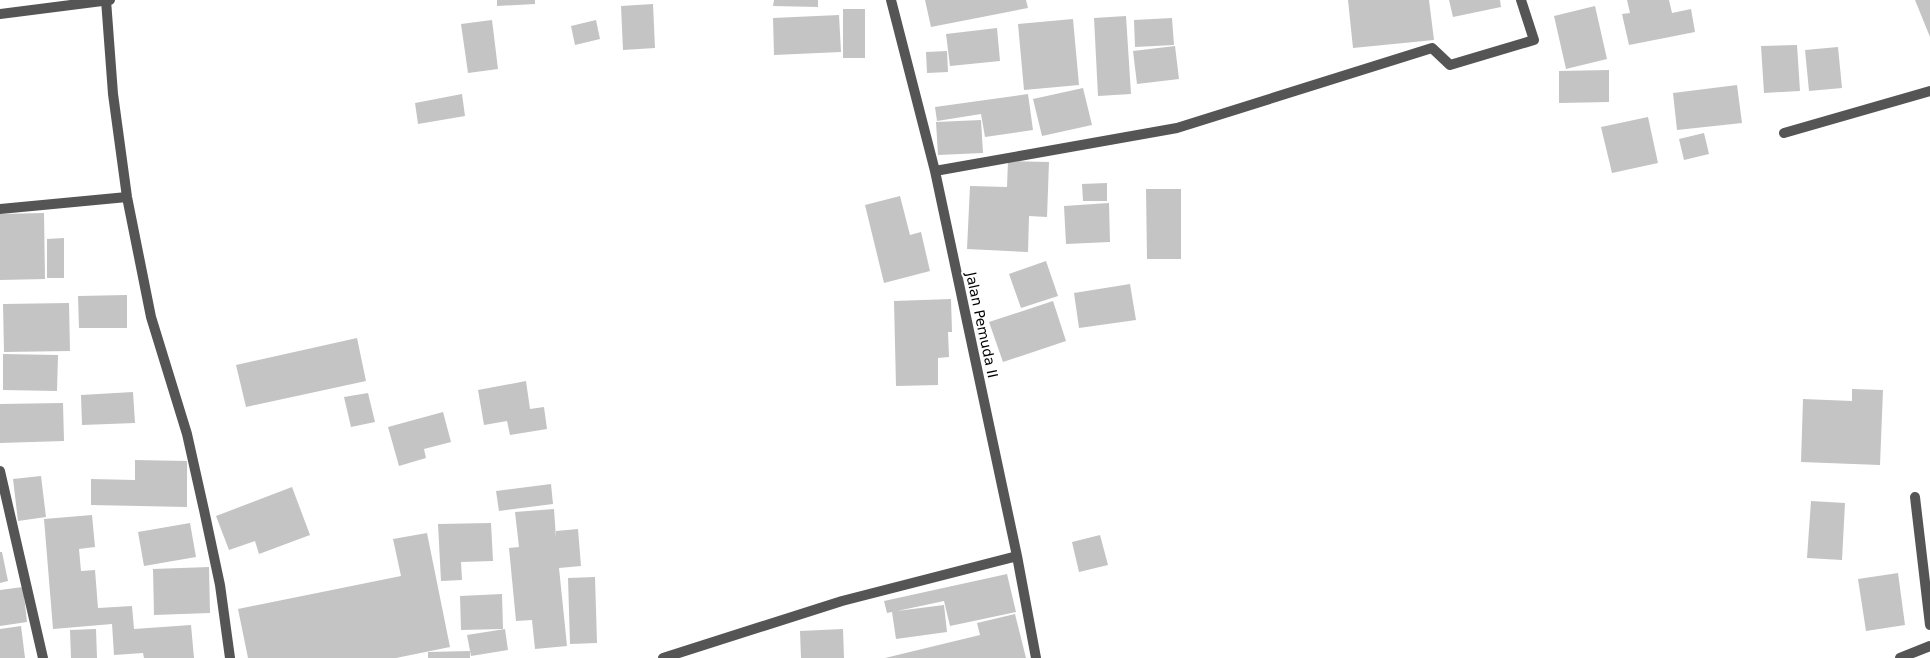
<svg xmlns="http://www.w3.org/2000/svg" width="1930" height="658" font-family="'DejaVu Sans',sans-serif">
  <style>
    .building { fill: #c4c4c4 }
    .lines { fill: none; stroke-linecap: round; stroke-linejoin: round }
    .minor { stroke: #555; stroke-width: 10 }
    .labels { text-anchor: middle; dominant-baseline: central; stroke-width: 4; stroke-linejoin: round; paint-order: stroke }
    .street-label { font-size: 14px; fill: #000; stroke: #fff }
  </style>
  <rect width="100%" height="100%" fill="#fff"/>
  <!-- building -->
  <path class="building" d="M497,0H535V4L497,6Z
    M774,0H818V7L773,6Z
    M925,0H1026L1028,8L931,27Z
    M1348,0H1429L1434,40L1353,48Z
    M1449,0H1500L1501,7L1453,17Z
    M1627,0H1669L1672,13L1691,9L1695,32L1629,45L1622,14L1630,13Z
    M1915,0H1930V37Z
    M653,4L655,48L623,50L621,6Z
    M1595,6L1607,59L1566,69L1554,16Z
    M843,9H865V58H843Z
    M839,15L841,52L774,55L773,18Z
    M1126,16L1131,94L1098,96L1094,18Z
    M1172,18L1174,45L1135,47L1134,20Z
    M1073,19L1079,85L1024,90L1018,24Z
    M492,20L498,69L468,73L461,24Z
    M596,20L600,39L575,45L571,26Z
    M997,28L1000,61L950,66L946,34Z
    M1797,45L1800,91L1764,93L1761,46Z
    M1175,46L1179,79L1137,84L1133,51Z
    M1838,47L1842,88L1809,91L1805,50Z
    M947,51L948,72L927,73L926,52Z
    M1609,70V102L1559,103V71Z
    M1737,85L1742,123L1677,130L1673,93Z
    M1083,88L1092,125L1042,136L1033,99Z
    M462,94L465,116L418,124L415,103Z
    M1028,94L1033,130L985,137L981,114L937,121L935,107Z
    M1648,117L1658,163L1612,173L1601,127Z
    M981,120L983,153L938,155L936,122Z
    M1704,133L1709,154L1684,160L1679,139Z
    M1008,161L1049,162L1047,217L1029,216L1028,252L967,249L970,186L1007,187Z
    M1107,183V201H1083L1082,184Z
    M1146,189H1181V259H1147Z
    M900,196L910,235L921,232L930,271L884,283L865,205Z
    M1109,203L1110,242L1066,244L1064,206Z
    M44,213L45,279L0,280V214Z
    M64,238V278H47V239Z
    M1046,261L1058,296L1021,308L1009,274Z
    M1130,284L1136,320L1079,328L1074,293Z
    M127,295V328H79L78,296Z
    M951,299L952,332H948L949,357L938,358V385L896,386L894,301Z
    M1053,301L1066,341L1003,362L989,322Z
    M69,303L70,351L4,352L3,304Z
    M357,338L366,381L246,407L236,365Z
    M3,354L58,355L57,391L3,390Z
    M526,381L530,409L544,407L547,429L510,435L507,421L484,425L478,390Z
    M1852,389L1883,390L1880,465L1801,462L1803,399L1852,401Z
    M133,392L135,423L82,425L81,395Z
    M368,393L375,422L351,427L344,397Z
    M63,403L64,441L0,443V404Z
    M443,412L451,442L424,449L426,458L399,466L388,427Z
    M135,460L187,461V507L91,505V479L135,480Z
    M41,476L46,517L18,521L13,479Z
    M551,484L553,504L499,511L496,491Z
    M292,487L310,535L259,554L255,541L229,550L216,516Z
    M1811,501L1845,503L1842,560L1807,558Z
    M554,509L556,538V531L578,529L581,566L559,568L567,646L535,649L532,620L516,621L509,548L519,547L515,512Z
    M92,515L95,547L79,549L81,571L95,570L98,608L132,606L134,629L191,625L194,658H144L143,653L114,655L112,624L53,629L44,519Z
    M190,523L196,557L144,566L138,532Z
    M491,523L493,561L461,562L462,580L441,581L438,524Z
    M427,533L450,647L396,658H248L238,609L401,576L393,539Z
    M1100,535L1108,565L1079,572L1072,542Z
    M0,552H2L8,581L0,583Z
    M209,567L210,613L154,615L153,569Z
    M1898,573L1905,625L1866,631L1858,579Z
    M1007,574L1016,612L950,626L944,601L897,611L944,605L947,632L896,639L892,612L887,613L884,601Z
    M595,577L597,643L570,644L568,578Z
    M23,587L27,622L0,626V590Z
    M502,594L503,629L461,630L460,596Z
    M1015,614L1026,658H885L980,635L977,623Z
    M21,626L25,658H0V629Z
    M96,629L97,658H71L70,630Z
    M505,629L508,650L471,656L467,635Z
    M843,629L844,658H801L800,631Z
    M470,651V658H428V652Z"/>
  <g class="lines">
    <!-- minor -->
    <path class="minor" d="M106,0L113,94L127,197L151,317L187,434L204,510L220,585L230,658
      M891,0L935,171L1017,556L1036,658
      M0,14L110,0
      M1784,133L1930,91
      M935,171L1177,128L1432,48L1450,65L1534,40L1521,0
      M0,209L127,197
      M0,471L43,658
      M1915,497L1930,625
      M663,658L842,601L1017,556
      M1900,658L1930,646"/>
  </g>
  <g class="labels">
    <!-- street labels -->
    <g class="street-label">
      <text transform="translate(982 325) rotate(78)">Jalan Pemuda II</text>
    </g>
  </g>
</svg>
